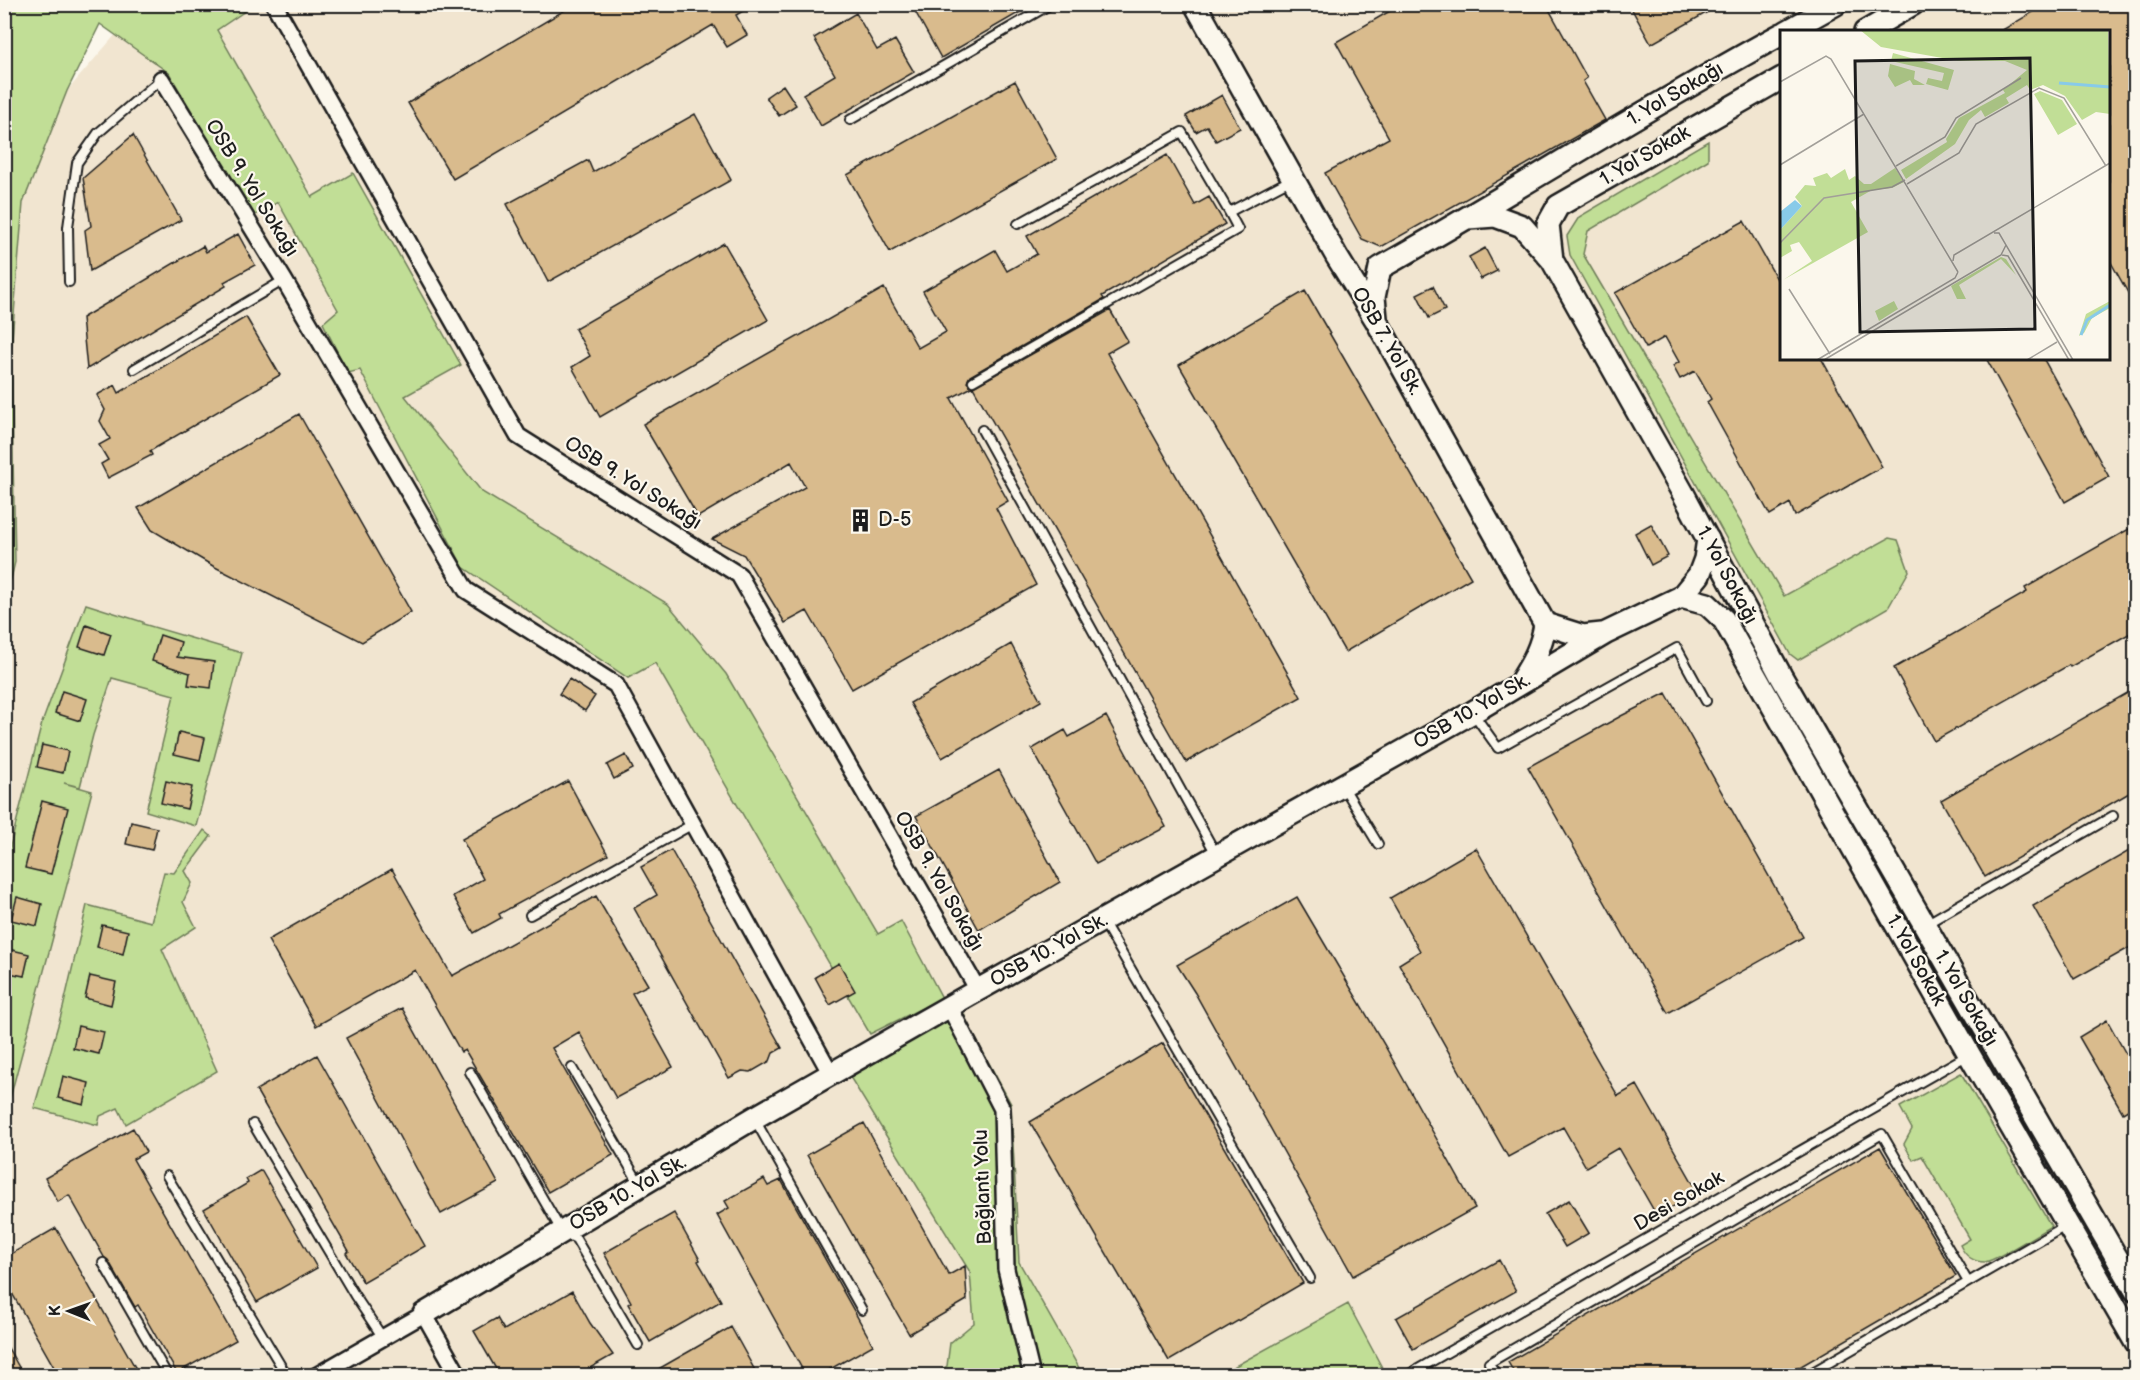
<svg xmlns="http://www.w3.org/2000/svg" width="2140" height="1380" font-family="'Balsamiq Sans',sans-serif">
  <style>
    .built { fill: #f1e5d0; fill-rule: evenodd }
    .green { fill: #c1de96; stroke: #6e7d59; stroke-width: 1.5 }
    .building { fill: #d9bb8d; stroke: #1c1c1c; stroke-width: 1.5 }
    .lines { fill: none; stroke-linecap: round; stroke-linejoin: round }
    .lane-casing { stroke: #1c1c1c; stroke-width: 12 }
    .street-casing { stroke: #1c1c1c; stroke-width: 20 }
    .secondary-casing { stroke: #1c1c1c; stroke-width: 26 }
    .lane { stroke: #fbf7ec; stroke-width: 8 }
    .street { stroke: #fbf7ec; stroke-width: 15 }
    .secondary { stroke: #fbf7ec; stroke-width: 21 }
    .labels { text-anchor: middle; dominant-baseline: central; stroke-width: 4.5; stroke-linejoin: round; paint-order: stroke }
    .street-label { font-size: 20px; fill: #1c1c1c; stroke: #fbf7ec }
    .poi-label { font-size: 20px; fill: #1c1c1c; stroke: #fbf7ec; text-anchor: start }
    .inset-river { fill: none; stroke: #88cae9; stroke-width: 3 }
    .inset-road { fill: none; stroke: #a29f99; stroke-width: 1.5 }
    .view { fill: #1c1c1c; fill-opacity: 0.15; stroke: #1c1c1c; stroke-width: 3 }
    .inset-edge { fill: none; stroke: #1c1c1c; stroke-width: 3 }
  </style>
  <rect width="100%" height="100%" fill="#fbf7ec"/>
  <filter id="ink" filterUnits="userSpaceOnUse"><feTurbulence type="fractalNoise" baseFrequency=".0167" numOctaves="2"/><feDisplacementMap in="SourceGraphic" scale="12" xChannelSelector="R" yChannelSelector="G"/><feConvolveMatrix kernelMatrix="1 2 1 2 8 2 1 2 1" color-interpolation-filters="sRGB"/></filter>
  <g filter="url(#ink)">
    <!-- built -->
    <path class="built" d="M141,5H2135V1375L5,1376L4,608L15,562L11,351L23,203L67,91ZM1782,32H2108V358H1782Z"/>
    <!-- green -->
    <path class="green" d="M5,5H254L217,30L312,197L353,173L461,365L405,396L482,492L668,604L726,674L878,934L901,921L942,998L870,1034L655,663L628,678L463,567L360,370L348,373L323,323L338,310L278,202L254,216L169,73L100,24L67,91L23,203L11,351L15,562L5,604Z
      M1708,141V160L1588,231L1583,254L1784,596L1889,538L1898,540L1909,571L1888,608L1798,660L1790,654L1570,255L1567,236L1579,217Z
      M86,604L143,622V624L242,653L196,826L146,811L174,695L112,678L93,735L80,787L64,783L92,791L10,1098L4,1097L5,866L42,723Z
      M204,830L211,836L185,871L192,883L183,902L196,927L162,949L217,1071L126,1124L118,1108L100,1116L98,1125L34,1108L63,1008L87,905L151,922L164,872L174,873Z
      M963,1011L968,1024L1011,1104L1019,1262L1083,1375H934L947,1366L950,1343L974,1323L970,1272L850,1077Z
      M1961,1073L2051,1226C2039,1233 1995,1261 1985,1262C1972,1262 1965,1256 1960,1245L1970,1239L1922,1156L1913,1160L1904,1144L1912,1129L1900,1107Z
      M1348,1304L1386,1375H1219Z"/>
    <!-- building -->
    <path class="building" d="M575,4H755L736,15L747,35L727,47L713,25L453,179L408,103Z
      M911,4H1034L941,58Z
      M1402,4H1546L1587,78L1583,81L1605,120L1381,247L1362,239L1325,173L1389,138L1336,42Z
      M1629,4H1722L1651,44Z
      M2047,4H2136V307L2109,259V32H1999Z
      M856,13L877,50L895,40L914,72L821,126L803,94L835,75L814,38Z
      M1015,81L1057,159L890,252L847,175Z
      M783,85L796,105L779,116L766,97Z
      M1222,95L1240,128L1216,141L1207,126L1196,132L1186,116Z
      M695,114L731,180L548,282L507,204L588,160L593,172Z
      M133,135L181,220L90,271L85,230L91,226L83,178Z
      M1167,155L1195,205L1209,197L1225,224L1102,296L1104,299L970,376L967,382L972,387L951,398L1008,501L996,508L1036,585L852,689L807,611L785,623L744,555L712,539L805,487L791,462L698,517L643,424L884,288L918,348L946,332L923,291L995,250L1007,271L1037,254L1027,236Z
      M1744,221L1782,288V358H1821L1882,467L1795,516L1790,503L1770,515L1707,402L1711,399L1695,371L1680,379L1673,366L1679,362L1665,337L1646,348L1615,293Z
      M238,234L255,265L224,282L226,286L87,369L82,318L203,246L206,252Z
      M724,243L768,320L600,417L572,367L590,356L575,329Z
      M1485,248L1497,271L1481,279L1469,257Z
      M1433,286L1445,310L1429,318L1417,294Z
      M1305,291L1471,578L1345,652L1179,365Z
      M1110,310L1128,341L1107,353L1301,697L1186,762L973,387Z
      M246,317L280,375L150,451L152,455L108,478L101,464L108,460L99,445L110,439L100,421L105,410L97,395L115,385L119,393Z
      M1986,358H2043L2109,477L2065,502Z
      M299,414L411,612L362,642L213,566L152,530L138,508Z
      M1651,524L1668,556L1651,565L1635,533Z
      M2136,525V630L2070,667L2069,665L1934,741L1894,668L2027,592L2025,588Z
      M86,625L111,634L104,655L79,647Z
      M160,635L181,642L177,657L214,662L211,688L188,685L190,673L152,661Z
      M1011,644L1041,701L942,758L910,703Z
      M569,679L595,696L585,711L559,694Z
      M2136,688V789L1985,877L1941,800Z
      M62,691L87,699L80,721L55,713Z
      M1666,693L1803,937L1668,1013L1528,767L1621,716Z
      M1106,716L1166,827L1096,864L1032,749L1065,730L1069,737Z
      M179,732L205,738L200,760L174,754Z
      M42,745L68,751L63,773L37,767Z
      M626,755L633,769L614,779L607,765Z
      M999,770L1060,882L979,930L916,816Z
      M166,781L192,787L187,809L161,803Z
      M568,781L608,855L499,914L501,918L474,933L453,896L483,879L462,839Z
      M42,801L68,808L51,874L25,868Z
      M131,822L157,828L152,850L126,844Z
      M2136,847V944L2074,979L2033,906Z
      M1476,848L1618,1096L1637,1085L1698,1192L1657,1216L1618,1148L1586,1167L1563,1127L1508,1157L1399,964L1420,951L1390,898Z
      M671,850L782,1048L773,1053L770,1061L751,1072L742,1071L729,1078L634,908L657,895L641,867Z
      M392,869L452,976L596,896L648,985L632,993L673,1067L616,1098L579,1032L552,1048L613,1155L548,1192L465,1050L461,1052L415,970L316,1026L268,940Z
      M17,897L42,904L37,926L11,920Z
      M1297,897L1385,1046L1475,1208L1353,1276L1195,993L1177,965Z
      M102,925L128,931L123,954L97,947Z
      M4,948L29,954L24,976L4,972Z
      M839,963L855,991L830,1005L815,977Z
      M90,976L116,982L111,1005L85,998Z
      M402,1008L498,1183L441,1214L346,1038Z
      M2107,1020L2130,1061L2136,1058V1105L2123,1113L2079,1037Z
      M78,1026L104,1032L99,1054L73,1048Z
      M1163,1043L1303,1283L1169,1361L1030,1122Z
      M317,1055L425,1246L363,1282L346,1253L349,1251L256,1090Z
      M63,1076L89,1083L84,1105L58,1098Z
      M864,1123L949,1275L965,1266L967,1300L909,1334L807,1155Z
      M133,1128L146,1152L133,1159L236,1340L177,1373L138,1305L135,1307L108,1260L104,1257L69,1195L58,1202L45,1178Z
      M1880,1147L1956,1276L1784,1376H1516L1508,1362Z
      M261,1170L317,1268L257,1302L204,1209L248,1183L246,1179Z
      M764,1179L768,1186L781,1180L873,1345L818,1376H806L717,1215L729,1208L725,1201Z
      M1569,1200L1589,1233L1565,1247L1545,1214Z
      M674,1213L700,1260L698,1261L721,1301L650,1342L628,1304L631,1302L604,1253Z
      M56,1228L140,1376H59L4,1279V1258Z
      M1499,1260L1516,1291L1413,1349L1396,1318Z
      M572,1291L590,1323L613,1355L576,1376H500L474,1331L497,1318L504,1330Z
      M731,1327L758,1376H646L690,1351Z
      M4,1341L24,1376H4Z"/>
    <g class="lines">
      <defs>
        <path id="lane" d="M850,120L1051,4
          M1018,224L1182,132L1229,212
          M69,282L68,227L77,163L98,133L161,79
          M134,369L284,280
          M973,381L1238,229L1229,212L1292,179
          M982,430L1216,854
          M1473,713L1498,748L1677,648L1706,701
          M1343,786L1378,844
          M530,915L693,824
          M1103,921L1310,1278
          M1926,924L2113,816
          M572,1068L639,1183
          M470,1072L562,1232L576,1239L638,1345
          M754,1118L862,1310
          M253,1124L355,1296L383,1338
          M167,1176L287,1376
          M103,1263L168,1376
          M1406,1376L1968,1055
          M1497,1376L1489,1363L1882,1134L1968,1282
          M1806,1376L2067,1225"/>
        <path id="street" d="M274,4L518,436L739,575L978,990
          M161,79L284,280L466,590L616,685L831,1074
          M949,1006L1002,1109L1006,1269L1032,1376
          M316,1376L424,1314L459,1376"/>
        <path id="secondary" d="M1195,4L1337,257L1376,320L1545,624L1583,636L1602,634
          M1786,32L1836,4
          M1865,32L1913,4
          M1468,218L1495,216L1522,226L1552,260L1684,495L1781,676L2136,1291
          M1552,260L1548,224L1558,206L1782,78
          M1376,318L1374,297L1380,268C1515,192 1645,108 1782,34
          M1681,597L1707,604L1724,620L1969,1054L2136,1343
          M1521,681C1533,662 1542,646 1545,624
          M424,1314L754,1118L978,990L1473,712L1606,633L1681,597L1699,575L1705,559L1708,539"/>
      </defs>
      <!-- lane casing -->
      <use href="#lane" class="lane-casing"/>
      <!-- street casing -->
      <use href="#street" class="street-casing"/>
      <!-- secondary casing -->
      <use href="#secondary" class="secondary-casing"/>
      <!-- lane -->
      <use href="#lane" class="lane"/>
      <!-- street -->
      <use href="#street" class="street"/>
      <!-- secondary -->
      <use href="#secondary" class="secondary"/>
    </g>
  </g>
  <!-- icons -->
  <defs>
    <symbol id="building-bare" viewBox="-9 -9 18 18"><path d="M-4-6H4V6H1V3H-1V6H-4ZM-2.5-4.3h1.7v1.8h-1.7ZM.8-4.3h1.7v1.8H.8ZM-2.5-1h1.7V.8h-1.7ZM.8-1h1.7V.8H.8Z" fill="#1c1c1c" stroke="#fbf7ec" stroke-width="2.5" paint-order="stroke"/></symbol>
  </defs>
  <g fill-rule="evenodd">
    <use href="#building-bare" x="844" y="504" width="33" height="33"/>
  </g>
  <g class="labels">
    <!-- street labels -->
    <g class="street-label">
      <text transform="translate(1675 94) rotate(-30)">1. Yol Sokağı</text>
      <text transform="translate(1645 156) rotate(-30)">1. Yol Sokak</text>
      <text transform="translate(252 188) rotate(58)">OSB 9. Yol Sokağı</text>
      <text transform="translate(1387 341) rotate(60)">OSB 7. Yol Sk.</text>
      <text transform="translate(633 483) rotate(32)">OSB 9. Yol Sokağı</text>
      <text transform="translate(1727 575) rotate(62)">1. Yol Sokağı</text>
      <text transform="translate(1472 711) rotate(-30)">OSB 10. Yol Sk.</text>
      <text transform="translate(939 881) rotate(60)">OSB 9. Yol Sokağı</text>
      <text transform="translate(1049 950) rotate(-29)">OSB 10. Yol Sk.</text>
      <text transform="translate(1916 960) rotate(61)">1. Yol Sokak</text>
      <text transform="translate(1966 998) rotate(60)">1. Yol Sokağı</text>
      <text transform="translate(983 1187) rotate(-92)">Bağlantı Yolu</text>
      <text transform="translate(628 1193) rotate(-30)">OSB 10. Yol Sk.</text>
      <text transform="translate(1679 1201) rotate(-30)">Desi Sokak</text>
    </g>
    <!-- poi labels -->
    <g class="poi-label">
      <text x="878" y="520">D-5</text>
    </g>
  </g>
  <!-- overview -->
  <g transform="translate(1780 30)">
    <rect width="330" height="330" fill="#fbf7ec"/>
    <path d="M80,0H328L330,84L316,82L302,90L285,66L263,55L250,60L247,55L226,68L229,73L205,87L201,80L189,90L175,114L126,149L121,140L167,112L166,109L179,88L225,63L223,60L247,40L225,31H179L101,17ZM113,23L174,40L168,60L146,54L148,48L162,51L164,43L111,31ZM110,34L135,41L134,49L145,55H133L130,50L115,57L108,46ZM260,61L282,70L297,94L278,105L254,64ZM115,138L124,152L112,158L92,160L71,172L88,202L3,250L32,231L19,212L10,215L12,221L0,228V200L22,176L15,167L25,155L36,156L33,148L47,143L51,148L65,139L69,150L75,146L84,154H91ZM221,227L226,229L236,245L221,229L179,255L186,269H177L171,256ZM114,271L118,279L99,291L95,281ZM330,271V278L312,288L304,303L299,306L306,284Z" fill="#c1de96"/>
    <path d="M15,170L22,176L0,200V182Z" fill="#88cae9"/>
    <path class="inset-river" d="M279,53L330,57M301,305L307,290L330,275"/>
    <path class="inset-road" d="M0,52L46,26L51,29L178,242M0,135L84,84M116,136L165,107L176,88L241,48M127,154L179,123L196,94L259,58L284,68L326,136M214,203H219L293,330M0,213L44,168L112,157L125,150M222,225L228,226L289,330M173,231L174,225L330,133M9,259L50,324M37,330L175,248L178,242M44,330L221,225L226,215M247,330L277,312"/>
    <path class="view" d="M250,28L255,299L80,302L75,31Z"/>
    <rect width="330" height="330" class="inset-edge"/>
  </g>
  <!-- margin -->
  <rect width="2140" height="1380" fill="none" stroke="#fbf7ec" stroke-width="24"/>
  <rect x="12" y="12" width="2116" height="1356" fill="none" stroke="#1c1c1c" stroke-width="2" filter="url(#ink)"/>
  <!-- north arrow -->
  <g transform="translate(69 1311) rotate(271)" stroke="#fbf7ec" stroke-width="4.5" paint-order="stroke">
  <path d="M0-4.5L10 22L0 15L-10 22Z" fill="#1c1c1c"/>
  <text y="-9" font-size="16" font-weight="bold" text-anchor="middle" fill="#1c1c1c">K</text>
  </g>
</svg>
